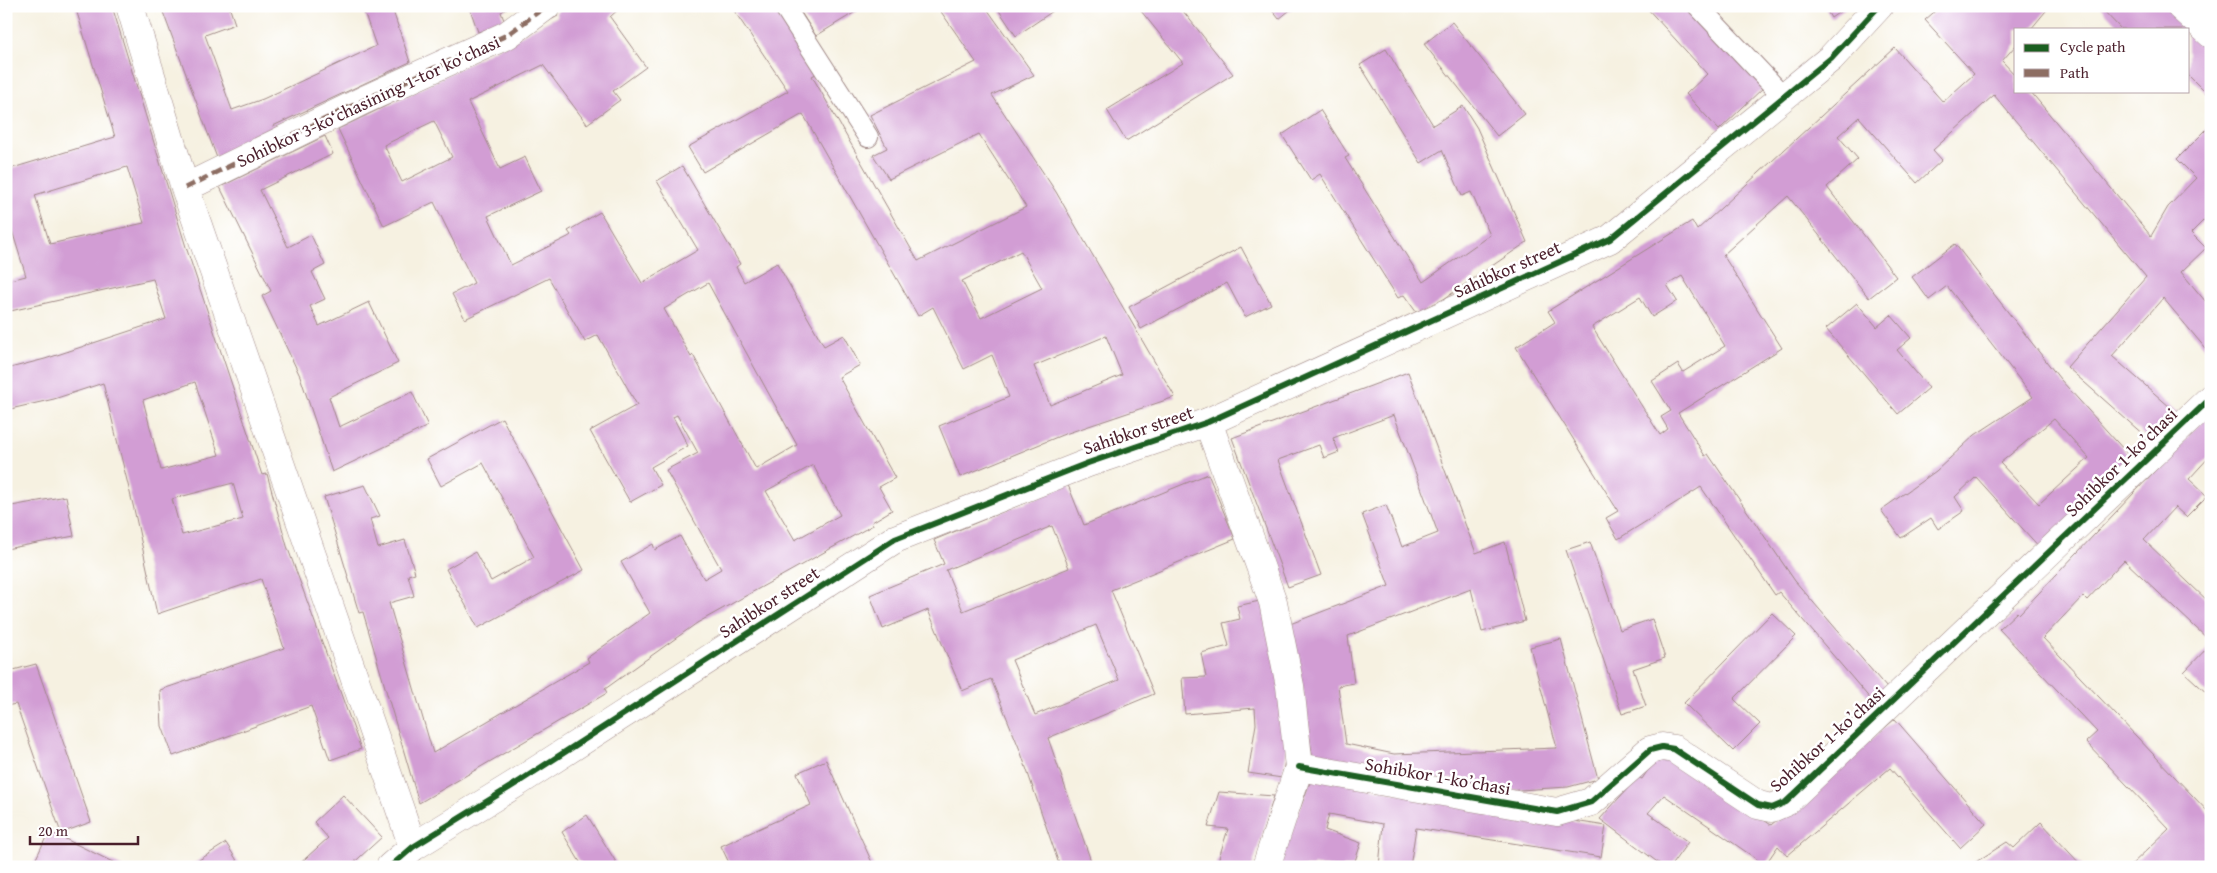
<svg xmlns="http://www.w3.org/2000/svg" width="2217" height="873" font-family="'Gentium Book Plus',serif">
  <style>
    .building { fill: #d29dd4; fill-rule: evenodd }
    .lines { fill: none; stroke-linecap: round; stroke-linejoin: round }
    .service-casing { stroke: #a08886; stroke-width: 22 }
    .minor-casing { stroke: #a08886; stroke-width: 29 }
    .tertiary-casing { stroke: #a08886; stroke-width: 29 }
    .service { stroke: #fff; stroke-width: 20 }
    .minor { stroke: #fff; stroke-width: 28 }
    .tertiary { stroke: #fff; stroke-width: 28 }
    .quiet { stroke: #8d6e63; stroke-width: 5; stroke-dasharray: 10 5; stroke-linecap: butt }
    .cycleway-casing { stroke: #fff; stroke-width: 9 }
    .cycleway { stroke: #1b5e20; stroke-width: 6 }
    .labels { text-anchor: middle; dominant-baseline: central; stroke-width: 5; stroke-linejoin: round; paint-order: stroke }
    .street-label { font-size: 18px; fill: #4a1f2b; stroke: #fff }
  </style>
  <rect width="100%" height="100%" fill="#fff"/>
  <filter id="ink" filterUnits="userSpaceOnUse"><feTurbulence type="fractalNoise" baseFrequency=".02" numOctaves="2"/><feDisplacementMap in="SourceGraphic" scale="10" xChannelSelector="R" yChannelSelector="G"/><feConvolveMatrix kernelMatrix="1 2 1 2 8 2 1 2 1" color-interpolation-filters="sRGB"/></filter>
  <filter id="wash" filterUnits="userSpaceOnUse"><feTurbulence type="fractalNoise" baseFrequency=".0096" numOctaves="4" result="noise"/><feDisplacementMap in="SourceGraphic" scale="20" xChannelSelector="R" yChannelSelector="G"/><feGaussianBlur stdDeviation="1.12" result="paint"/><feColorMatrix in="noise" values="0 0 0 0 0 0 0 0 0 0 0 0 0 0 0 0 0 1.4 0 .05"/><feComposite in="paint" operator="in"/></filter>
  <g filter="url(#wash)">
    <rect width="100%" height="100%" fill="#f6f1e1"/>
    <g id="blocks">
      <!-- building -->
      <path class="building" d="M75,6H112L186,247L262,475L267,474L287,546L361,749L330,760L311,706L173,756L162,726L160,690L284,648L261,579L157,614L134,509L103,383L54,399L6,410V369L45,359L166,319L153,279L6,312V281L26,276L6,211V170L115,137ZM127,167L144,223L50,244L35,195ZM195,382L219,455L161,470L143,400ZM233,483L243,519L182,535L172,499Z
        M179,6H229L235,24L205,35L232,110L263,99L376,46L362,6H405L393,11L410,62L273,126L276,134L217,158L163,12Z
        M469,6H511L501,12L505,23L478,32Z
        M563,6H622L610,17L646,67L613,91L620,100L587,124L543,65L468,102L500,169L525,157L541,191L488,216L511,265L568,237L571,235L568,231L600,212L642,283L698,250L657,181L682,166L740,264L736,267L744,282L777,263L824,346L844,335L860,365L839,377L895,478L879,487L892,510L872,522L873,525L697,623L605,689L607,693L419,803L363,612L359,613L324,497L365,485L380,516L370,519L378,548L405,540L415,573L408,575L414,596L389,603L433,753L589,662L587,658L650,613L621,562L653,544L655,550L680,536L704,579L721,569L666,470L698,453L677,415L673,417L688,446L651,467L661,485L630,502L590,431L637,405L598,335L585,342L549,278L465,319L452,294L474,283L434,202L384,226L338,129L419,90L558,16L556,13ZM434,121L452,157L402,182L384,145ZM708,283L797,445L756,469L693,355L691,357L664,309ZM813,465L840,515L795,540L766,491Z
        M731,6H774L818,73L812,76L918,261L1026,207L979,134L889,179L873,155L887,148L870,115L976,62L937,6H985L1034,75L992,95L1056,192L1175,397L1062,435L960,477L939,426L1009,397L992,355L964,369L933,307L918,316L803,114L703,172L688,147L788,91ZM1021,251L1042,288L981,318L962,281ZM1106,336L1122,375L1050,405L1034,366Z
        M797,6H865L816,36Z
        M996,6H1049L1053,11L1016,36Z
        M1137,6H1179L1233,74L1126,141L1107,110L1183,63Z
        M1269,6H1295L1279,19Z
        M1645,6H1690L1765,86L1719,130L1686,94L1707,74Z
        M1824,6H1848L1831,18Z
        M1941,6H2050L2031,29H2016V45L2002,61L2016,76V91H2030L2151,236L2168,207L2196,178L2177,159L2211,125V213L2191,233L2206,248L2181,272L2206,302L2211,297V355L2163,298L2112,356L2179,415L2154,444L2067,367L2146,277L1994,95L1933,150L1942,160L1917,183L1859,117L1838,136L1858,159L1827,187L1896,277L1869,298L1788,196L1723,255L1782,348L1678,413L1705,456L1708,454L1795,581L1893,695L1878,708L1779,592L1775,595L1701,487L1618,539L1606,518L1618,511L1516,347L1555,322L1548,311L1692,221L1697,230L1895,48L1943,102L1974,74L1925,20ZM1682,276L1725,346L1683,372L1678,364L1652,381L1671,411L1661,417L1668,429L1660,435L1592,327L1640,297L1652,317L1677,301L1667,285Z
        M2099,6H2173L2211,44V98L2188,75V29H2121Z
        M1452,22L1525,114L1497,136L1424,44Z
        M1386,49L1433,125L1463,106L1477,128L1527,242L1419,316L1404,295L1398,298L1320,174L1311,180L1282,135L1320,110L1349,156L1345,158L1423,282L1490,235L1471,192L1462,196L1442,150L1421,163L1360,65Z
        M325,136L333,154L260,190L288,247L311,235L325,265L312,272L325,299L310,306L319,326L369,302L398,363L329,397L339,427L412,392L428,426L332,472L300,376L262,296L271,291L220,187Z
        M1955,244L2060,379L2135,462L2041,549L1976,477L1955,497L1964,511L1938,529L1931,518L1901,538L1881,510L1936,471L1975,435L2033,397L1947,286L1929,300L1912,277ZM2054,419L2089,458L2039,504L2000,463Z
        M1241,247L1271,304L1245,317L1227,283L1141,329L1129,307Z
        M1857,303L1877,327L1891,315L1911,338L1897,350L1929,388L1898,414L1826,329Z
        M1408,372L1476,553L1505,542L1525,621L1482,632L1471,589L1348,636L1354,683L1338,686L1346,744L1394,754L1557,748L1530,647L1561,639L1598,779L1568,787L1471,793V778L1404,780L1313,761L1303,690L1290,624L1389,586L1362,514L1386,505L1402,547L1438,533L1394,415L1333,438L1339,452L1324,458L1319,445L1278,460L1321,575L1288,587L1232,438Z
        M2211,412V455L2189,479L2207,496L2186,517L2175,507L2144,540L2211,604V642L2124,560L2087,600L2083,596L2043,638L2211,815V867H2129L2169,829L2086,742L2097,732L1999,629L2017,612L2019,614Z
        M502,418L584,570L478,628L446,569L475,552L491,581L534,557L483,463L441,486L427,459Z
        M1208,474L1235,539L1111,590L1154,694L1048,738L1093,867H1060L1020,750L991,679L962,691L928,610L883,629L870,595L944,564L934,540L1068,485L1084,525ZM1052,526L1069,568L963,611L946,570ZM1096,625L1119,680L1035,715L1012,660Z
        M66,496L74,536L6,549V507Z
        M1590,542L1620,630L1652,619L1665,658L1633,669L1646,706L1622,714L1566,550Z
        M1264,600L1290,729L1282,778L1248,773L1256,724L1255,708L1185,714L1182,678L1206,677L1201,653L1229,646L1223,623L1240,619L1237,606Z
        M1772,613L1796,636L1734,699L1760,724L1733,751L1684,703Z
        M2211,644V697L2184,672Z
        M36,664L91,822L61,833L16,704L6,706V672Z
        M1895,719L1986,824L1960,848L1890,768L1787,856L1778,846L1765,865L1664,795L1648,813L1688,842L1670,867H1664L1600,819L1638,777L1642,779L1662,749L1771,825Z
        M826,760L874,867H731L721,846L811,805L797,773Z
        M1312,777L1421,797L1606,826L1601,857L1416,828L1410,867H1379L1383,824L1329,814L1325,830L1361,843L1353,867H1322L1314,864L1313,867H1278Z
        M1219,792L1274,796L1252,867H1216L1228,829L1208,827Z
        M343,795L382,837L349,867H296L328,838L314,822Z
        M587,815L619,867H583L562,832Z
        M2041,822L2083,867H1968L2007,842L2014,848Z
        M49,831L123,867H32Z
        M226,843L241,867H188Z"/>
    </g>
  </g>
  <g filter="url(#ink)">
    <use href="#blocks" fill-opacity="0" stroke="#a08886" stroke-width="1"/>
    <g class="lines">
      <defs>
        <path id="service" d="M784,6L868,137
          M1698,6L1784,97"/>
        <path id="minor" d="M130,6L185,188L413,847
          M2180,6L2211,34
          M185,188L364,100L507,35L546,6
          M1208,422L1273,602L1290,686L1299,767L1266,867
          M1299,767L1557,812L1591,802L1650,750L1662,747L1674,749L1758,805L1772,808L1786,802L2211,398"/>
        <path id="tertiary" d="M390,867L413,847L520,781L895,539L1088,463L1208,422L1610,239L1831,58L1879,6"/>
      </defs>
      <!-- service casing -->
      <use href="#service" class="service-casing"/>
      <!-- minor casing -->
      <use href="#minor" class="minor-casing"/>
      <!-- tertiary casing -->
      <use href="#tertiary" class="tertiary-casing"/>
      <!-- service -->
      <use href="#service" class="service"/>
      <!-- minor -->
      <use href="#minor" class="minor"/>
      <!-- tertiary -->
      <use href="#tertiary" class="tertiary"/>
      <!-- quiet -->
      <path class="quiet" d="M185,188L364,100L507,35L546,6"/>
      <defs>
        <path id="cycleway" d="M1299,767L1557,812L1591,802L1650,750L1662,747L1674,749L1758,805L1772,808L1786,802L2211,398
          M390,867L413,847L520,781L895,539L1088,463L1208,422L1610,239L1831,58L1879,6"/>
      </defs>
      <!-- cycleway casing -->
      <use href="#cycleway" class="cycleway-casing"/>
      <!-- cycleway -->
      <use href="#cycleway" class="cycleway"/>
    </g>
  </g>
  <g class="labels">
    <!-- street labels -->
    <g class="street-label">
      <text transform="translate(368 101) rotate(-25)">Sohibkor 3-ko‘chasining 1-tor ko‘chasi</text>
      <text transform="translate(1507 269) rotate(-24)">Sahibkor street</text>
      <text transform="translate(1138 430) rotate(-19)">Sahibkor street</text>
      <text transform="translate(2121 462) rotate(-44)">Sohibkor 1-koʼchasi</text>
      <text transform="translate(769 602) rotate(-33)">Sahibkor street</text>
      <text transform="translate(1827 739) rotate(-42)">Sohibkor 1-koʼchasi</text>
      <text transform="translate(1438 776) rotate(10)">Sohibkor 1-koʼchasi</text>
    </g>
  </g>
  <!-- margin -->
  <rect width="2217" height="873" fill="none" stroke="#fff" stroke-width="25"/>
  <!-- legend -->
  <rect x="2014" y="28" width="175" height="65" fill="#ffffff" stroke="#b7a5aa"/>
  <rect x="2024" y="44" width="25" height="8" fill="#1b5e20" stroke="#b7a5aa"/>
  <text x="2060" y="52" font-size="15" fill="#4a1f2b">Cycle path</text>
  <rect x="2024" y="69" width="25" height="8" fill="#8d6e63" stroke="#b7a5aa"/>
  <text x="2060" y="78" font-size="15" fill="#4a1f2b">Path</text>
  <!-- scale -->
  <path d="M30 836v8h108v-8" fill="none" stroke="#4a1f2b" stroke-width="2.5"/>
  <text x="38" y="836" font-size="15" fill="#4a1f2b" stroke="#ffffff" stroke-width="4" paint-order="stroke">20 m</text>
</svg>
